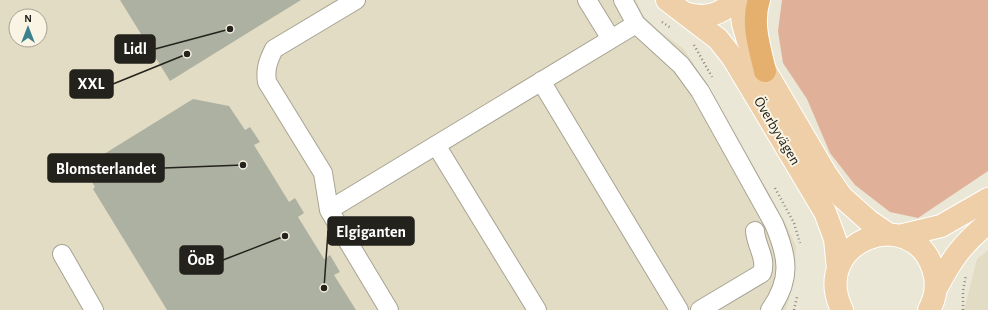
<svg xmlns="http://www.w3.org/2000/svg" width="988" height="310" font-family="'Alegreya Sans',sans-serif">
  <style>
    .built { fill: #e3dcc4; fill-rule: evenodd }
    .green { fill: #e1b099 }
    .building { fill: #adb1a1 }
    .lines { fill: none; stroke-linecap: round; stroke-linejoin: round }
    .minor-casing { stroke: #a7a393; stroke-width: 20 }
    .major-casing { stroke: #fff; stroke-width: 24 }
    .highway-casing { stroke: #fff; stroke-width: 24 }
    .path { stroke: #8c897d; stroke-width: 2.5; stroke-dasharray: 1 3; stroke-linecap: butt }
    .minor { stroke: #fff; stroke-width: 18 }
    .major { stroke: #efcfa7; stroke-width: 22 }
    .highway { stroke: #e5af6d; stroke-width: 22 }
    .labels { text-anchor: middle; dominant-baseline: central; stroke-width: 4; stroke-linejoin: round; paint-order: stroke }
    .street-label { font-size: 15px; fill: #24221c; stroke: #f9f4e3 }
    .leader { fill: none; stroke: #24221c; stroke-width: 1.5 }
    .callout-dot { fill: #24221c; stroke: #f9f4e3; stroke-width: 1.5 }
    .callout { fill: #24221c; stroke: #24221c; stroke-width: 1.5 }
    .callout-label { font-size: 16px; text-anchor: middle; font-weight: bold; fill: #fff }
  </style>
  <rect width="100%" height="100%" fill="#ebe7d6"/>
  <!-- built -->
  <path class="built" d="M0,0H636L643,15L658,30L684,49L715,97L784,220L796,246L795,276L786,310H0ZM16,16H40V40H16Z
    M988,250V310H964L977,259Z"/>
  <!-- green -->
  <path class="green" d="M782,0H988V171L918,218L890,212L855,185L830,153L807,99L783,63L778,31Z"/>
  <!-- building -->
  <path class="building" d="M120,0H301L170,81Z
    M193,99L229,106L245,130L250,127L260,142L254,145L289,202L295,198L304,213L298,217L324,259L330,255L340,272L334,275L356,310H167L93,189L95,187L83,167Z"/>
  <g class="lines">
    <defs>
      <path id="minor" d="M356,0L274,49C268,61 265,69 267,82L323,173L329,210L389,310
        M587,0L611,39
        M623,0L636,24L681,65L700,91L774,224C788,257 792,279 770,310
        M541,81L679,310
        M436,145L537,310
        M329,210L636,24
        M62,254L94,310
        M700,310L762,273C767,258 756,246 755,231"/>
      <path id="major" d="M667,0L718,39L733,58L825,212L835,239L838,269
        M740,0L743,24L748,41L826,174L842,197L869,221L888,234
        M684,13C703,19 721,16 734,0
        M899,236L941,226L988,199
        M936,289C951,260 962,244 988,223
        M842,310C809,241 912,203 933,269C938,283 936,297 929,310"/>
      <path id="highway" d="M759,0C751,23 760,49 765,71"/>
    </defs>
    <!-- minor casing -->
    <use href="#minor" class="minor-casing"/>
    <!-- major casing -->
    <use href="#major" class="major-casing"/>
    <!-- highway casing -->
    <use href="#highway" class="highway-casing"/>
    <!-- path -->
    <path class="path" d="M662,22L671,28
      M694,45L712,77
      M775,188L794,223L800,243
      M794,310L797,297
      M963,310V291L966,275"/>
    <!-- minor -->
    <use href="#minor" class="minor"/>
    <!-- major -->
    <use href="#major" class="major"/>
    <!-- highway -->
    <use href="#highway" class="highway"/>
  </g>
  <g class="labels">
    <!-- street labels -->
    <g class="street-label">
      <text transform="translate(777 131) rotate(59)">Överbyvägen</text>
    </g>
  </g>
  <!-- callouts -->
  <path class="leader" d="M230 29L155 49M187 54L113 84M243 165L164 168M324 288L328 231M285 236L223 260"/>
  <g class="callout-dot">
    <circle cx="230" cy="29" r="4"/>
    <circle cx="187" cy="54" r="4"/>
    <circle cx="243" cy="165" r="4"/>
    <circle cx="324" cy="288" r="4"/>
    <circle cx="285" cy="236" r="4"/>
  </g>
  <g class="callout">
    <rect x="115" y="35" width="40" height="28" rx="4"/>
    <rect x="70" y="70" width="43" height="28" rx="4"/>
    <rect x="48" y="154" width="116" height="28" rx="4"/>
    <rect x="328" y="217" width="86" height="28" rx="4"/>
    <rect x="180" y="246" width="43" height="28" rx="4"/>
  </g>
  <g class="callout-label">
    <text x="135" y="54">Lidl</text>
    <text x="91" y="89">XXL</text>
    <text x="106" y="174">Blomsterlandet</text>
    <text x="371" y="237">Elgiganten</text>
    <text x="201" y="265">ÖoB</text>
  </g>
  <!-- north arrow -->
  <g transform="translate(28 28)"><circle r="19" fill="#f9f4e3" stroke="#a4a093"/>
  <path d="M0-3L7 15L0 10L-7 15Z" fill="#3b818e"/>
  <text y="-6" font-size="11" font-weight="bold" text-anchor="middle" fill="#24221c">N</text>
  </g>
</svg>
